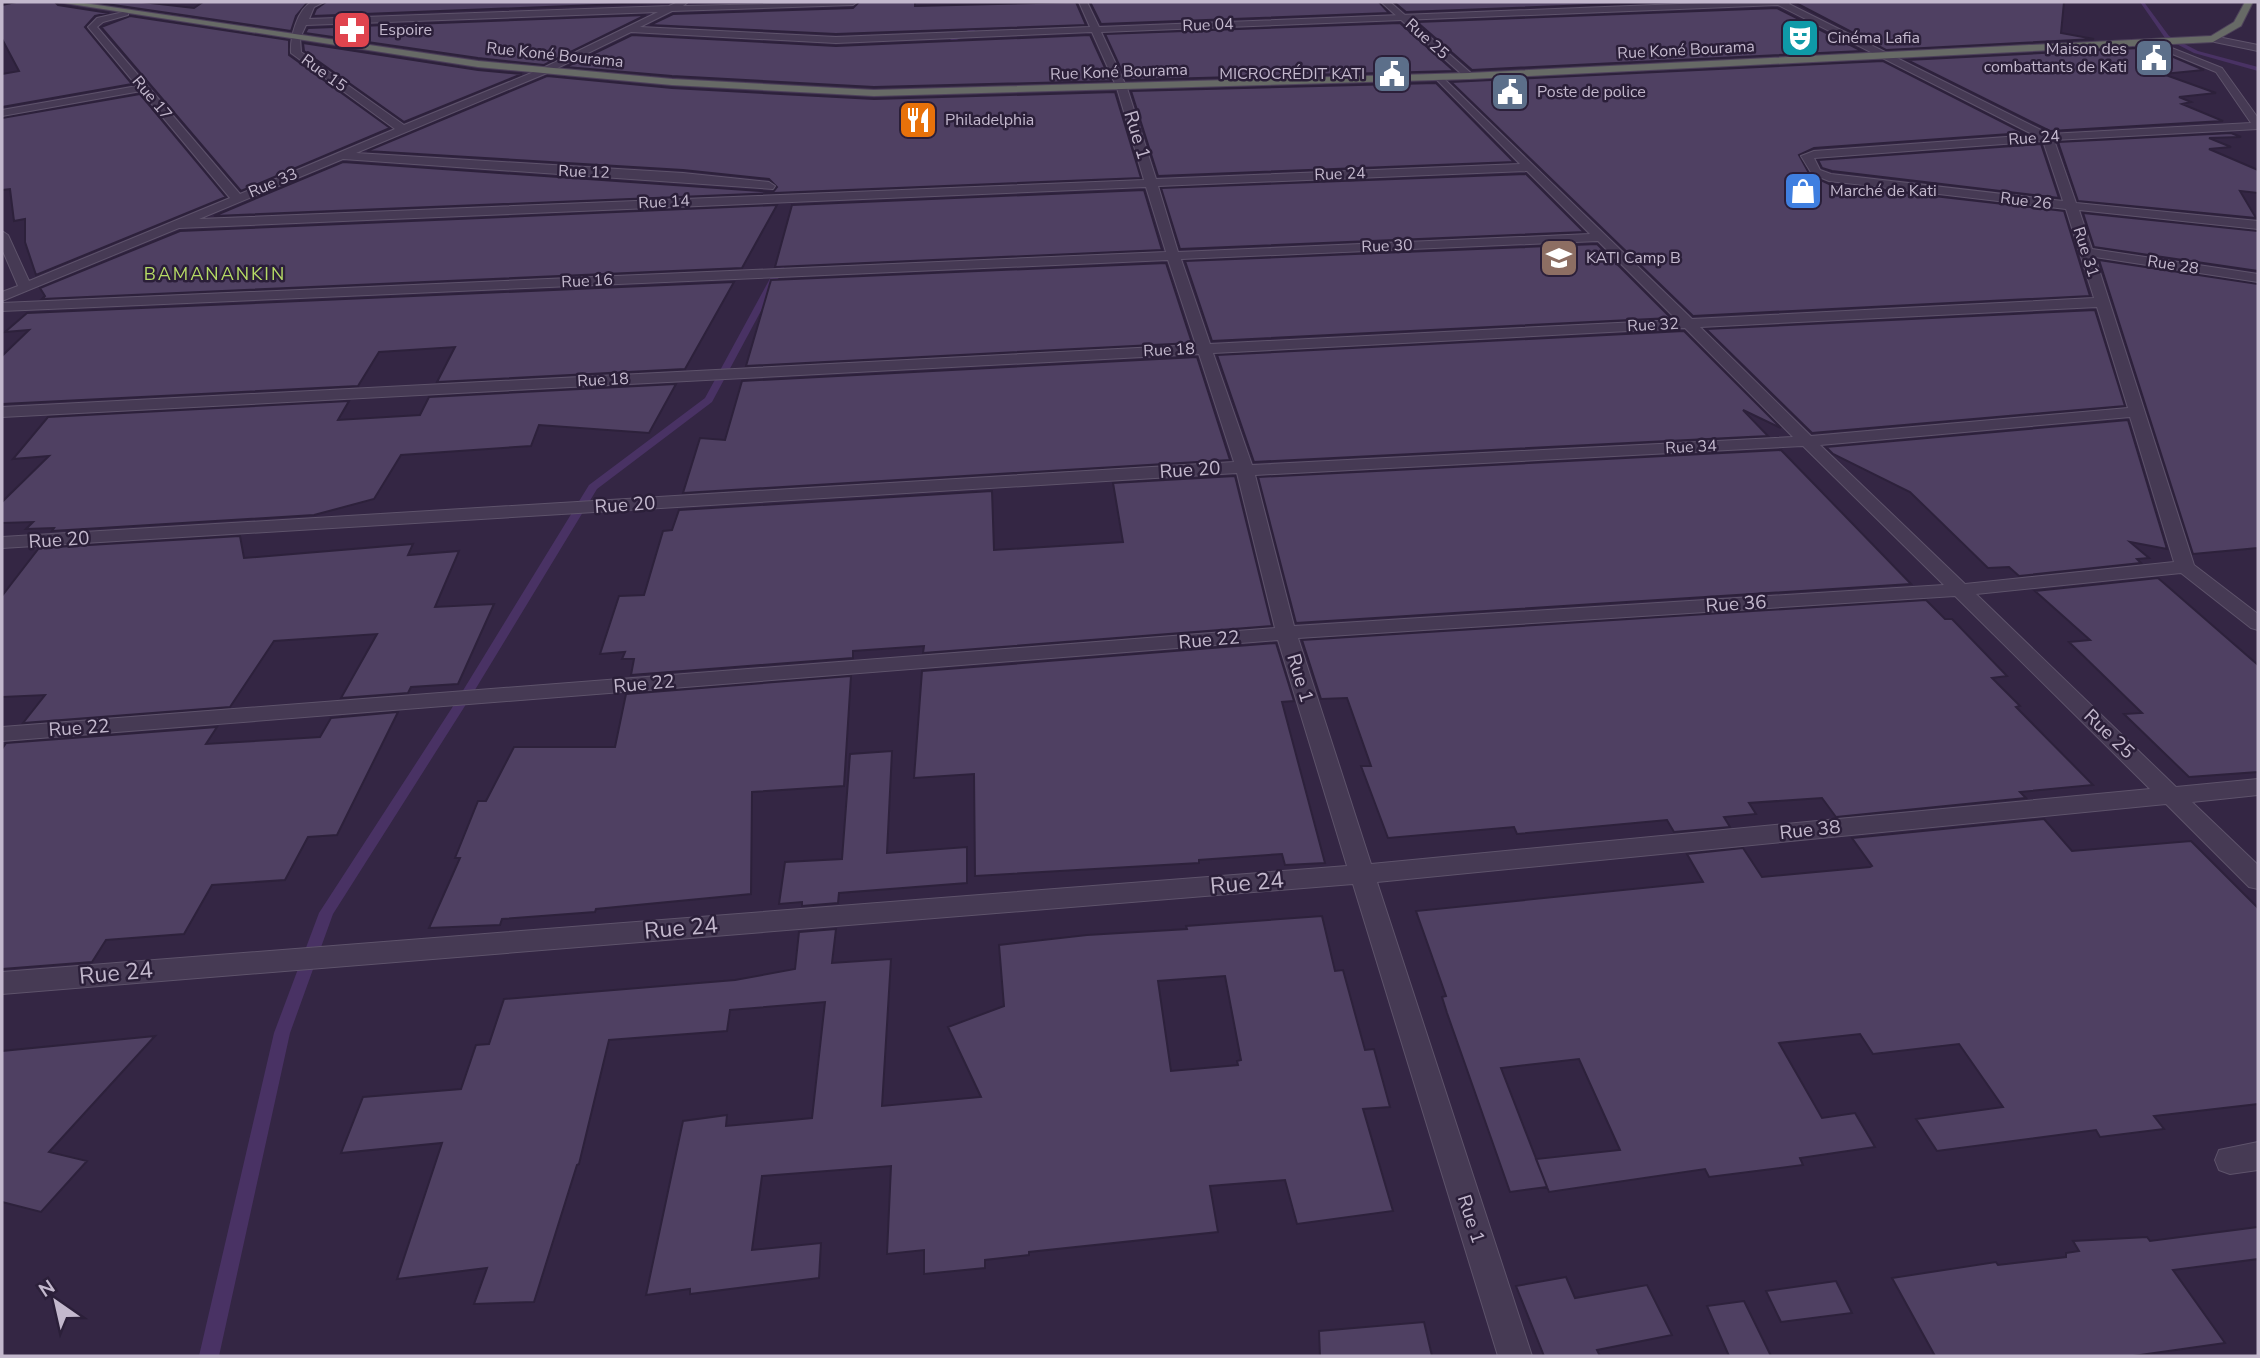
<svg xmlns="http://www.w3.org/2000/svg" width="2260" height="1358" font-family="'Nunito Sans',sans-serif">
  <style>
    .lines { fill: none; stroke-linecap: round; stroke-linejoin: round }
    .stream { fill: #493264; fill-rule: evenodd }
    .building { fill: #4f4062; stroke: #2d213b; stroke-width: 2; fill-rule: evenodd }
    .minor-casing { stroke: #5e536b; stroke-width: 2 }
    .tertiary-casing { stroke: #5e536b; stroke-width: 2 }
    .trunk-casing { stroke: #4e425b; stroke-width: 2 }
    .minor { fill: #463a54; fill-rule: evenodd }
    .tertiary { fill: #463a54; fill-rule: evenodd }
    .trunk { fill: #676a66; fill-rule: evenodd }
    .labels { text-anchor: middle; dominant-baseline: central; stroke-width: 5; stroke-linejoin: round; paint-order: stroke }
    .far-street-label { font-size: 16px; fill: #c3b8cd; stroke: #2b1f39 }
    .far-poi-label { font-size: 16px; fill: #c3b8cd; stroke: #2b1f39; text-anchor: start }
    .far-neighbourhood-label { font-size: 18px; letter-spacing: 2px; fill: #b6db65; stroke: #2b1f39 }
    .street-label { font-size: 19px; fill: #c3b8cd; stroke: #2b1f39 }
    .near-street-label { font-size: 23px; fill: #c3b8cd; stroke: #2b1f39 }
  </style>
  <rect width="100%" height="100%" fill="#342644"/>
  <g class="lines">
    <!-- stream -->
    <path class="stream" d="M2140,2H2144L2169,36L2198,51L2258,67V71L2194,53L2165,38Z
      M985,21L987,24L938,50L933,49Z
      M785,251L792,253L712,402L597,489L470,698L333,914L290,1033L219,1356H199L274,1033L319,913L459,697L589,485L705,398Z"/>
  </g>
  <!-- building -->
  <path class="building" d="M16,2H55L58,5L109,13L95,16L85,27L132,84L2,107V74L19,71L2,39V5Z
    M93,2H142L194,8L203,2H308L296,16L291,31Z
    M326,2H672L313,16L316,9Z
    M859,2H915V6L1076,2L1086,25L836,34L650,25L673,14L853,8Z
    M1090,2H1379L1389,13L1101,24Z
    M1394,2H1670L1406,12Z
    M1794,2H2064L2061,33L2094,39L1886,50Z
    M1777,8L1862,51L1472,70L1417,22Z
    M646,15L544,65L478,58L305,33L308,28Z
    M130,16L289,40V55L390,128L241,191L101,27Z
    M1400,23L1454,71L1126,80L1105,34Z
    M632,35L836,46L1090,35L1111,81L874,87L672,76L566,67Z
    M303,43L478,70L522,74L404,122L304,51Z
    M2139,48L2164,53L2204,70L2163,74L2216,93L2179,97L2191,102L2182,104L2223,121L2050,131L1907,60Z
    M1883,61L2024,133L1814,148L1799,155L1810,175L1829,184L2064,211L2090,296L1693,316L1451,82Z
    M547,76L672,88L874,99L1115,92L1141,178L214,216L343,162L773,192L777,187L769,179L683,170L367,151Z
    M1436,83L1514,162L1158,176L1131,91Z
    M140,94L226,197L36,275L25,242V219L14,221L10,189L2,190V118Z
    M2231,133L2241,137L2209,138L2231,147L2209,149L2258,170V193L2240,191L2256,218L2078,201L2058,142Z
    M2041,144L2059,198L1832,171L1822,168L1818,160Z
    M1526,174L1584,232L1180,249L1161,188Z
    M1144,190L1162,250L775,267L792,205Z
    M777,205L742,268L42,299L45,296L40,288L180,231Z
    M2083,213L2258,231V271L2094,247Z
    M1597,244L1671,318L1212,341L1185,261Z
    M2099,260L2258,284V548L2193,554Z
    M1166,263L1192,343L746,366L771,280Z
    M734,282L685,369L437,382L455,347L379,352L358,386L2,404V356L29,330L5,332L27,313Z
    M2095,310L2125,406L1812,433L1706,329Z
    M1684,331L1781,428L1743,410L1768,436L1254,462L1217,355Z
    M1197,357L1230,460L683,493L700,438L725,440L742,381Z
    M676,384L649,433L539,425L531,446L401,455L374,499L314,515L52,531L54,528L26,529L33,522L2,523V502L49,456L13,459L48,417L349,401L338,420L420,415L429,397Z
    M2128,420L2167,549L2130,542L2149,558L2137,559L2141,563L2019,576L2009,567L1988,568L1910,492L1833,454L1826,447Z
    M1781,450L1911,584L1296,623L1258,477Z
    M1235,476L1272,626L923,653L924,646L853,651V658L631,675L634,659H622L625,652L600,654L619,596L644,595L663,531L672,530L679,510L992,491L994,550L1123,542L1113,483Z
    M240,536L244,558L413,544L408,555L459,551L435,607L494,604L458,684L411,687L408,693L341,698L377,634L274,641L230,707L23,723L45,695L2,697V596L39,548Z
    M2158,578L2258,665V772L2189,777L2124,714L2142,713L2069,642L2090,640L2035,591Z
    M1926,600L1945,619H1952L2007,676L1992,678L2020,706L2016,707L2093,785L2020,792L2026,798L1836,817L1822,798L1749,803L1756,814L1724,817L1730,827L1674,832L1667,820L1517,834L1514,827L1388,838L1361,766H1371L1347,698L1321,699L1302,640Z
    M1276,643L1294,701L1282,702L1325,863L1285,865L1282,854L1199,860V863L975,876L974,774L914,778L922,671Z
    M851,676L844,786L752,792L751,894L596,909L595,912L502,919L500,925L429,928L460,858H455L478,801H486L514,747H615L626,694Z
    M398,712L337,835L308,837L285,880L212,885L184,934L106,940L92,962L2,969V749L6,743L217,727L206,744L320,737L331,718Z
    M892,751L887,853L967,847V883L839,893L838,903L802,906V902L779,904L785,862L842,859L850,754Z
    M2044,819L2072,851L2191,841L2258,908V1104L2154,1116L2164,1129L2100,1137L2096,1130L1937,1151L1916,1119L2003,1107L1959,1044L1873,1054L1860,1034L1779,1043L1822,1118L1855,1113L1875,1147L1800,1158L1803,1165L1709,1177L1705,1169L1549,1192L1536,1159L1620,1150L1579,1059L1501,1068L1547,1187L1510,1192L1447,1013L1442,997L1446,996L1416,911L1703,882L1687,854L1743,848L1762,877L1870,867L1872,866L1852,838Z
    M1322,916L1335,971L1343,970L1365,1050L1374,1049L1390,1107L1363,1109L1393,1211L1297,1224L1285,1180L1210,1186L1218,1232L1029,1252V1255L985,1260V1268L924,1274V1250L887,1254L891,1166L762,1176L752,1250L821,1243L819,1278L690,1294V1289L646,1295L683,1121L727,1115L726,1126L812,1118L825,1002L730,1010L727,1031L609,1040L579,1164L577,1165L534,1302L474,1304L487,1268L397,1279L442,1143L341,1153L363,1097L461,1089L476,1045L489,1044L504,999L735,980L795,969L799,932L836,929L832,963L891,959L882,1106L981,1097L948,1027L1004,1006L999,945L1087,935L1187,929L1186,926ZM1225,976L1241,1060L1237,1061L1238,1065L1171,1071L1158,981Z
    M155,1036L49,1152L87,1161L41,1212L2,1202V1051Z
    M2258,1227V1259L2173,1270L2225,1343L2133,1356H1935L1892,1278L1996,1262L1998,1265L2066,1257V1253L2079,1251L2073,1241L2147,1237L2150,1241Z
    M1566,1277L1575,1298L1647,1285L1672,1335L1597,1350L1600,1356H1544L1516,1286Z
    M1836,1281L1852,1313L1781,1322L1766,1291Z
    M1744,1301L1771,1356H1729L1707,1306Z
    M1424,1322L1432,1356H1320L1319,1331Z"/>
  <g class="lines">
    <defs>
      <path id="minor" d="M312,2H324L314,7L309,19L669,6L678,2H688L683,6L857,2L853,5L672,11L640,27L836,37L1090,27L1079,2H1087L1099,27L1730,2H1791L1789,4L2049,134L2251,123L2216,72L2146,43L2154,41L2222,68L2258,118V129L2054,140L2076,203L2258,221V229L2079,210L2092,249L2258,274V282L2095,257L2194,565L2258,614V630L2251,628L2181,573L1976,594L2176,787L2258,779V795L2192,802L2258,865V889L2249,887L2166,804L1377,882L1532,1356H1498L1353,884L2,994V972L1347,866L1278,640L2,741V727L1275,628L1237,473L2,548V537L1234,462L1199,354L2,417V407L1196,345L1168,260L2,311V303L1166,252L1146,187L179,228L2,301V292L18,286L2,249V231L8,235L29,281L230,198L141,91L2,116V110L137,86L88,27L97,18L128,11V15L103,22L97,27L240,194L395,129L291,53C290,38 297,9 312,2ZM1778,5L2034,135L1814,151L1801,156L1812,174L1829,181L2066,209L2094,298L1692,319L1439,74L1434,77L1436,79L1520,164L1156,179L1127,88L1101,32ZM658,12L541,69L404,125L301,52L300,38L306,25ZM631,32L836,43L1092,32L1117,88L1144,180L199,219L343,159L773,189L775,186L769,182L683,173L356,153L547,73ZM2043,141L2063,201L1831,174L1820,170L1814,158ZM1527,171L1590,234L1178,252L1158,186ZM1598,241L1677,320L1210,344L1181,259ZM2097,307L2128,408L1811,436L1700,327ZM1685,328L1793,437L1252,465L1213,353ZM2130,417L2174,562L1965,584L1820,445ZM1803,446L1944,585L1294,626L1255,475ZM1955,596L2150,789L1371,864L1298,638Z
        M2213,36L2258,45V51L2210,41V37Z
        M2258,1142V1170L2230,1174L2219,1170L2215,1160L2219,1150Z"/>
      <path id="tertiary" d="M1381,2H1390L1472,74V78H1466Z"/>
      <path id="trunk" d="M58,2H77L478,61L672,79L874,90L1469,73L2211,36L2234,22L2245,2H2253L2241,26L2213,42L1469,79L874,96L672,85L478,67Z"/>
    </defs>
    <!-- minor casing -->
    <use href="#minor" class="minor-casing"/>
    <!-- tertiary casing -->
    <use href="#tertiary" class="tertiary-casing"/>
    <!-- trunk casing -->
    <use href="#trunk" class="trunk-casing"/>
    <!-- minor -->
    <use href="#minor" class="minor"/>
    <!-- tertiary -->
    <use href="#tertiary" class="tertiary"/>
    <!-- trunk -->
    <use href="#trunk" class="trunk"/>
  </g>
  <!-- icons -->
  <defs>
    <symbol id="pharmacy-square" viewBox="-11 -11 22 22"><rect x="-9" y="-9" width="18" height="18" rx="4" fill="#e0444e" stroke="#2b1f39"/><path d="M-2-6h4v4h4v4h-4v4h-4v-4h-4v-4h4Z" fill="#fff"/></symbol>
    <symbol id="theatre-square" viewBox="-11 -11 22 22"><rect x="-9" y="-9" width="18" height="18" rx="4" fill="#0f9aa8" stroke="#2b1f39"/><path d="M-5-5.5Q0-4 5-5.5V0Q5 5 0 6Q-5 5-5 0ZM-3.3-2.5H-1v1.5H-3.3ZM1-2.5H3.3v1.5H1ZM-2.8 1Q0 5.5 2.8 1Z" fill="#fff"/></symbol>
    <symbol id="civic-square" viewBox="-11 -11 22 22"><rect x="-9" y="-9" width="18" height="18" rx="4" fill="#5c6f8a" stroke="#2b1f39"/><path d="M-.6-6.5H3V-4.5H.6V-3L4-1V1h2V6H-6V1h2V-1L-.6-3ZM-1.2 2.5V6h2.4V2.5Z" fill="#fff"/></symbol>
    <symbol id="restaurant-square" viewBox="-11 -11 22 22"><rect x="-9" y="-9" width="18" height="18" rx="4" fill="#e8710a" stroke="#2b1f39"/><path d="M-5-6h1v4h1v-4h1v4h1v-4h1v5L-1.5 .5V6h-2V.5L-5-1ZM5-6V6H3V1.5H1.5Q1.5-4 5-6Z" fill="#fff"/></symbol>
    <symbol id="shop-square" viewBox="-11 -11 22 22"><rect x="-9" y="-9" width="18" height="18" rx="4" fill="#3f7fe0" stroke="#2b1f39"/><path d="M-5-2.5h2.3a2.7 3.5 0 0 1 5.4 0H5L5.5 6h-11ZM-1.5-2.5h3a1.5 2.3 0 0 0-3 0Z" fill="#fff"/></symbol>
    <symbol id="school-square" viewBox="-11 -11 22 22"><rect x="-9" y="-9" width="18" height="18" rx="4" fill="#8d6e63" stroke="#2b1f39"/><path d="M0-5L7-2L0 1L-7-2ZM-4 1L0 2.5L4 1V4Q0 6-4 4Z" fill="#fff"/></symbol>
  </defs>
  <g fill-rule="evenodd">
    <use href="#pharmacy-square" x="330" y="8" width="44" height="44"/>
    <use href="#theatre-square" x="1778" y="16" width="44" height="44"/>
    <use href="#civic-square" x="2132" y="36" width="44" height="44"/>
    <use href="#civic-square" x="1370" y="52" width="44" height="44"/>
    <use href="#civic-square" x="1488" y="70" width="44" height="44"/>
    <use href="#restaurant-square" x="896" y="98" width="44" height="44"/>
    <use href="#shop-square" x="1781" y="169" width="44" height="44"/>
    <use href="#school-square" x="1537" y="236" width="44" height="44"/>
  </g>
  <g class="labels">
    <!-- far-street labels -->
    <g class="far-street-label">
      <text transform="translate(1208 25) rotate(-2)">Rue 04</text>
      <text transform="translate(1427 39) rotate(42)">Rue 25</text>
      <text transform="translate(1686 50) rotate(-3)">Rue Koné Bourama</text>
      <text transform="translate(555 55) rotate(6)">Rue Koné Bourama</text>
      <text transform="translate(1119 72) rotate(-2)">Rue Koné Bourama</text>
      <text transform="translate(324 73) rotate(36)">Rue 15</text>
      <text transform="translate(152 98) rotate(50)">Rue 17</text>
      <text transform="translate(2034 138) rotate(-4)">Rue 24</text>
      <text transform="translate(584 172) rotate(2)">Rue 12</text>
      <text transform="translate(1340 174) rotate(-2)">Rue 24</text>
      <text transform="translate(273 183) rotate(-23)">Rue 33</text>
      <text transform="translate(2026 201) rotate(7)">Rue 26</text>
      <text transform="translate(664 202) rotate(-3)">Rue 14</text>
      <text transform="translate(1387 246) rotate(-2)">Rue 30</text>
      <text transform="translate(2086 252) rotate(72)">Rue 31</text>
      <text transform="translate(2173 265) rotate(9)">Rue 28</text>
      <text transform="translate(587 281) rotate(-3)">Rue 16</text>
      <text transform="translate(1653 325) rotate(-3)">Rue 32</text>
      <text transform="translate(1169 350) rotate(-3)">Rue 18</text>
      <text transform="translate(603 380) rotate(-3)">Rue 18</text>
      <text transform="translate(1691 447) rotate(-3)">Rue 34</text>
    </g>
    <!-- far-poi labels -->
    <g class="far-poi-label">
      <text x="379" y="30">Espoire</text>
      <text x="1827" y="38">Cinéma Lafia</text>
      <text x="2127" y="49" text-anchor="end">Maison des<tspan x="2127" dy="18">combattants de Kati</tspan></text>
      <text x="1365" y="74" text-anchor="end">MICROCRÉDIT KATI</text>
      <text x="1537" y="92">Poste de police</text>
      <text x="945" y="120">Philadelphia</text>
      <text x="1830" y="191">Marché de Kati</text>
      <text x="1586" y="258">KATI Camp B</text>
    </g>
    <!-- far-neighbourhood labels -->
    <g class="far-neighbourhood-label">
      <text x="215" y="274">BAMANANKIN</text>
    </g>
    <!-- street labels -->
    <g class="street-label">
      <text transform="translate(1137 135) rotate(73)">Rue 1</text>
      <text transform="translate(1190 470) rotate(-4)">Rue 20</text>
      <text transform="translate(625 505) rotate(-4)">Rue 20</text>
      <text transform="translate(59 540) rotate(-4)">Rue 20</text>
      <text transform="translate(1736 604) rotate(-4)">Rue 36</text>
      <text transform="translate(1209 640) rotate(-5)">Rue 22</text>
      <text transform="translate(1300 678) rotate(73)">Rue 1</text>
      <text transform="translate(644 684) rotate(-5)">Rue 22</text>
      <text transform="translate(79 728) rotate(-4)">Rue 22</text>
      <text transform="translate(2109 734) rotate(44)">Rue 25</text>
      <text transform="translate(1810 830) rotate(-6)">Rue 38</text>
      <text transform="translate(1471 1219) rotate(72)">Rue 1</text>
    </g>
    <!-- near-street labels -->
    <g class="near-street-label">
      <text transform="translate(1247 883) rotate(-5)">Rue 24</text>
      <text transform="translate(681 928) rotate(-5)">Rue 24</text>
      <text transform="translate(116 973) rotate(-5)">Rue 24</text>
    </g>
  </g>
  <!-- border -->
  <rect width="2260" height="1358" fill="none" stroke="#c3b8cd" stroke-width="7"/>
  <!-- north arrow -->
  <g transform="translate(56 1302) rotate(326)" stroke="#2b1f39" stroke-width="5" paint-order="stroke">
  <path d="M0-5L12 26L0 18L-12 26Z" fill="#c3b8cd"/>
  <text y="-10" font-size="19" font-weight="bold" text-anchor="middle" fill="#c3b8cd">N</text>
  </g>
</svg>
